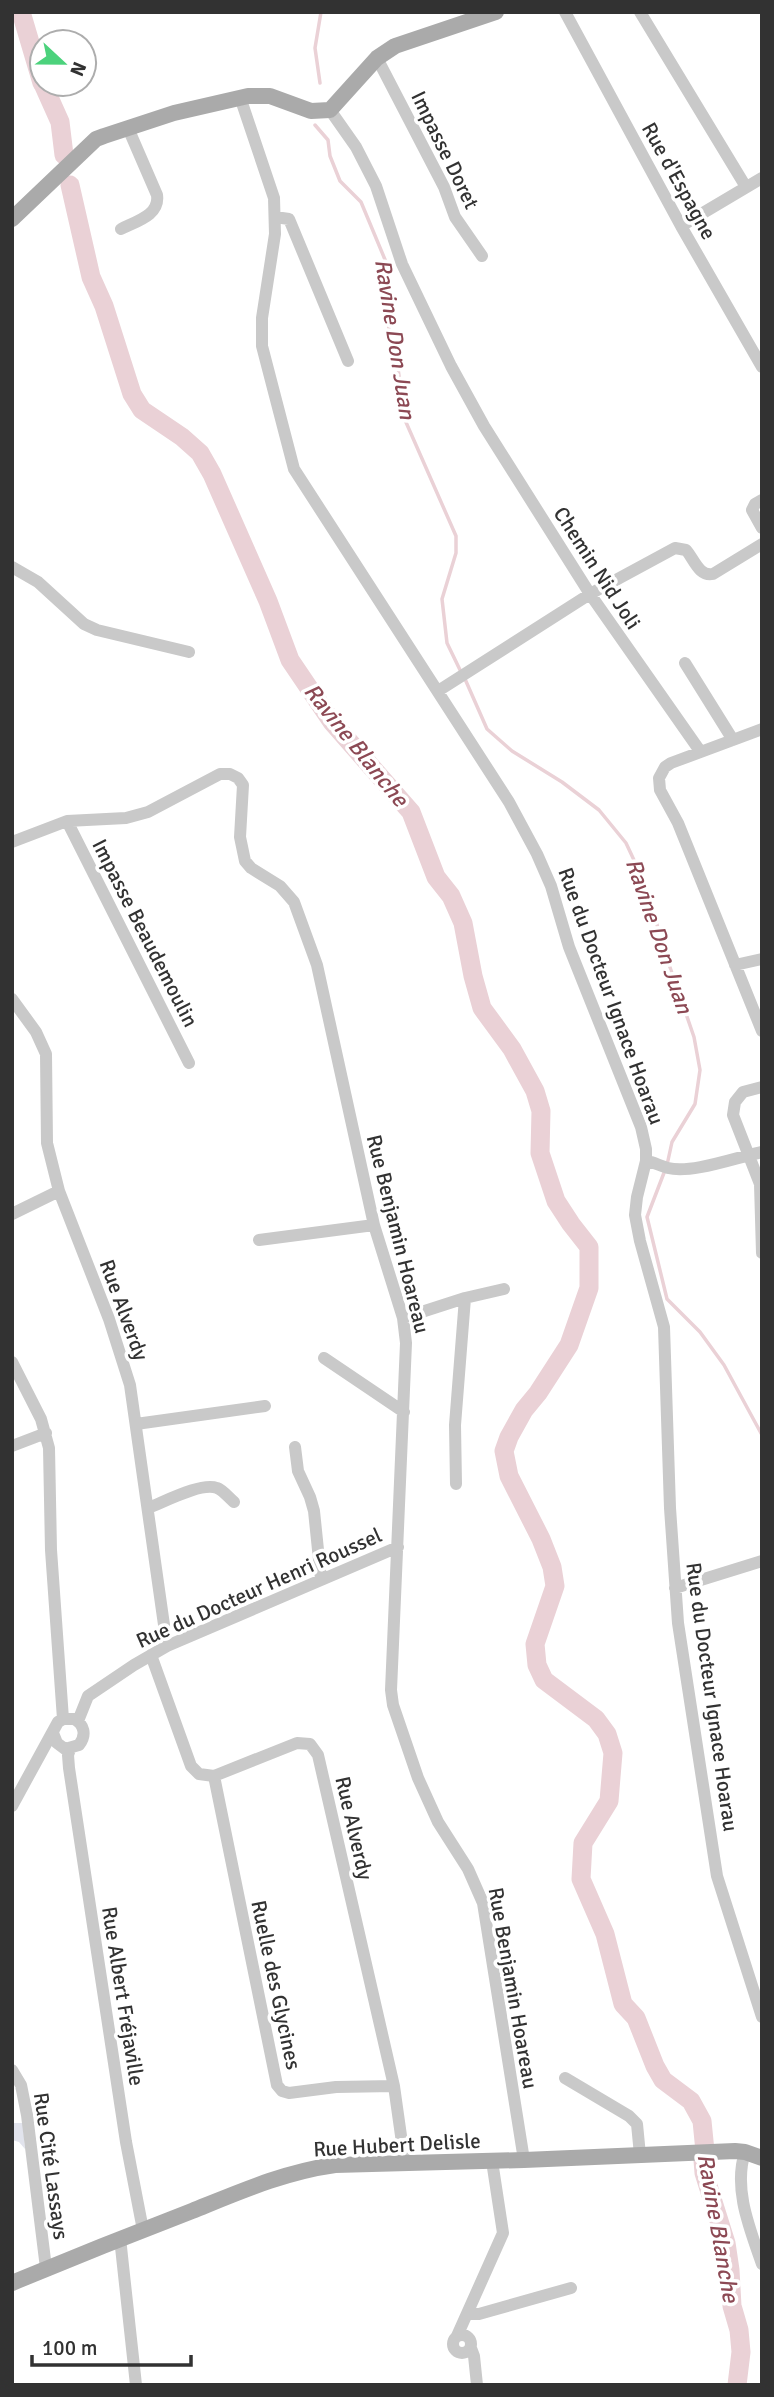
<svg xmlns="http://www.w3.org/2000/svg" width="774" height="2397" font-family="Signika,sans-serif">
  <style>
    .green { fill: #e2e4ed }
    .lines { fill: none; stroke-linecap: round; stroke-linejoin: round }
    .stream { stroke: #ead1d6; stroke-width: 3.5 }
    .river { stroke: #ead1d6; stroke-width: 19 }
    .minor { stroke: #c9c9c9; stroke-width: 12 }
    .major { stroke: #aaa; stroke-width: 16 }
    .labels { text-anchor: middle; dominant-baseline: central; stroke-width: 7; stroke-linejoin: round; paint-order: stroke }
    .street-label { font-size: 21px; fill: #323232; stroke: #fff }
    .water-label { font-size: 23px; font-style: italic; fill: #8c4954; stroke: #fff }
  </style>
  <rect width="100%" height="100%" fill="#fff"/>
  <!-- green -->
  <path class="green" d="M12,2123H23L25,2149L19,2142L12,2140Z"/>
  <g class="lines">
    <!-- stream -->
    <path class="stream" d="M320,83L315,48L321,12
      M315,125L328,140L330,156L340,181L361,202L386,262L389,272L387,300L389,331L397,361L405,420L456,536V553L442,599L447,643L461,672
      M465,679L487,729L512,751L562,782L599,810L626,843L647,888L664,950L694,1037L700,1070L695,1104L672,1142L667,1165L647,1217L667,1299L700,1332L724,1365L762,1435"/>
    <!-- river -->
    <path class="river" d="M21,12L42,83
      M43,84L60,122L64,155
      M70,185L91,277L104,306L132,394L142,410L182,437L200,453L212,474L268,601L290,660L332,722L411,812L436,877L451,896L463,923L473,976L482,1008L512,1049L535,1091L541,1111L540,1153L556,1201L571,1224L589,1247V1288L569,1345L538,1393L524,1410L509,1437L504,1451L509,1476L541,1539L552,1567L555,1586L535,1644L537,1665L544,1680L596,1719L607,1734L613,1753L609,1801L583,1843L581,1879L605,1934L623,2004L636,2018L655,2066L663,2080L691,2101L702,2121L705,2151L703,2160L704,2173L726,2243L730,2270L732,2306L739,2330L741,2352L737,2385"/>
    <!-- minor -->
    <path class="minor" d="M565,12L681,226L762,367
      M640,12L746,187
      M377,58L444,187L455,217L482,256
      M240,97L274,198L275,234L262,318V346L294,469L509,802L537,854L551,886L569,947L641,1127L646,1149V1161L637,1197L635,1215L640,1241L664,1327L670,1508L678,1623L717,1876L762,2017
      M330,110L356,147L376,186L402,264L451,366L484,426L590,594L700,751
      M275,217L289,219L348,361
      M681,226L762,178
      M121,229C137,221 160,215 157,195L128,128
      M762,500L755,504L752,510L762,528
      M12,567L38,582L84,624L97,630L189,652
      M685,663L733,740
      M438,691L590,594L675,548L686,550C694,559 699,577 713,574L762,544
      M762,729L671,763L665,767L659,778L660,790L678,823L762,1031
      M67,821L189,1063
      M12,842L67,821L126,818L148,812L220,774H230L238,778L243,785L240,837L245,861L251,868L280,886L294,902L317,965L374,1225L403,1318L406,1343L391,1690L393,1705L418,1778L438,1822L468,1869L483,1903L524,2160
      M735,965L762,959
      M12,999L36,1032L46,1054L47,1143L59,1191L109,1319L130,1385L167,1646
      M762,1087L743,1092L735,1102L733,1115L760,1184L762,1253
      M646,1161C654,1162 660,1166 668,1168C692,1174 737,1157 762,1152
      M12,1214L59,1191
      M259,1240L374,1225
      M403,1318L465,1298L504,1289
      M324,1358L404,1412
      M12,1362L41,1419L49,1448L51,1550L63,1719
      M136,1424L265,1406
      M12,1446L46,1433
      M295,1447L298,1471L310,1497L314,1511L321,1579
      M456,1484L455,1425L465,1298
      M148,1508C164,1502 201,1482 217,1488C223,1490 229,1498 234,1502
      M675,1588L762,1561
      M151,1655L191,1766L199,1774L214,1776L297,1743L310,1744L318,1755L394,2086L405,2164
      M78,1721L88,1696L134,1665L167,1646L398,1547
      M70,1749L68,1755L69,1768L126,2142L143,2230
      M214,1776L277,2085L282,2091L289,2093L336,2087L394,2086
      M12,1806L58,1722L63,1719H74C84,1724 87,1735 79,1745L65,1749L57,1743L53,1733
      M12,2070L21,2085L27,2115L46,2268
      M565,2078L629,2116L637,2124L640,2155
      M745,2152C733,2189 750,2229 762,2264
      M120,2238L136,2385
      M468,2314H479L571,2288
      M453 2344a9 9 0 1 1 18 0a9 9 0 1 1-18 0Z
      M457,2336L503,2233L492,2161
      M471,2348L474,2356L477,2385"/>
    <!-- major -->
    <path class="major" d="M12,219L96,139L104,136L174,113L248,96H270L311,111L330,110L377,58L395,46L496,12
      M12,2283C72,2258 132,2234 192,2211C239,2192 284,2172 335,2165L524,2160L735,2151L745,2152L762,2158"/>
  </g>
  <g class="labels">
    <!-- street labels -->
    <g class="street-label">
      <text transform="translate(445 150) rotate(64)">Impasse Doret</text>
      <text transform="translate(679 181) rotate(61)">Rue d'Espagne</text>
      <text transform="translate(597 568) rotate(57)">Chemin Nid Joli</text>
      <text transform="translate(145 933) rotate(63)">Impasse Beaudemoulin</text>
      <text transform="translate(611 996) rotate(70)">Rue du Docteur Ignace Hoarau</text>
      <text transform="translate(398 1234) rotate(76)">Rue Benjamin Hoareau</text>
      <text transform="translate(124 1310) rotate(70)">Rue Alverdy</text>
      <text transform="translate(259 1588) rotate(-24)">Rue du Docteur Henri Roussel</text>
      <text transform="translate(712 1697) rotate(82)">Rue du Docteur Ignace Hoarau</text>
      <text transform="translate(354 1828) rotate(77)">Rue Alverdy</text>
      <text transform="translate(276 1985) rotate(78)">Ruelle des Glycines</text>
      <text transform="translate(513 1988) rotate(80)">Rue Benjamin Hoareau</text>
      <text transform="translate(123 1996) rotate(81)">Rue Albert Fréjaville</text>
      <text transform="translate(397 2145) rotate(-3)">Rue Hubert Delisle</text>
      <text transform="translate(51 2166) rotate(82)">Rue Cité Lassays</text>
    </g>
    <!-- water labels -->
    <g class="water-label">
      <text transform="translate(395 339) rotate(81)">Ravine Don Juan</text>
      <text transform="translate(356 745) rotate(51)">Ravine Blanche</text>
      <text transform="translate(659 936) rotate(71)">Ravine Don Juan</text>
      <text transform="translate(718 2228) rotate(80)">Ravine Blanche</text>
    </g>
  </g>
  <!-- border -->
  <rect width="774" height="2397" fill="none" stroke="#323232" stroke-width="28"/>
  <!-- north arrow -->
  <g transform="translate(63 63) rotate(112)"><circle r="33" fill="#ffffff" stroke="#adadad" stroke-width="2"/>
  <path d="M0-5L12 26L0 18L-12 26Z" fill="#4cd27c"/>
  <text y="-10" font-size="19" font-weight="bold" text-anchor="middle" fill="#323232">N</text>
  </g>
  <!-- scale -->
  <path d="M32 2355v10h159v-10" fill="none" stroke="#323232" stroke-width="3.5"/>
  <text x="42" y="2355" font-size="21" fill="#323232" stroke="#ffffff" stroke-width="5" paint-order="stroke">100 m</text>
</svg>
